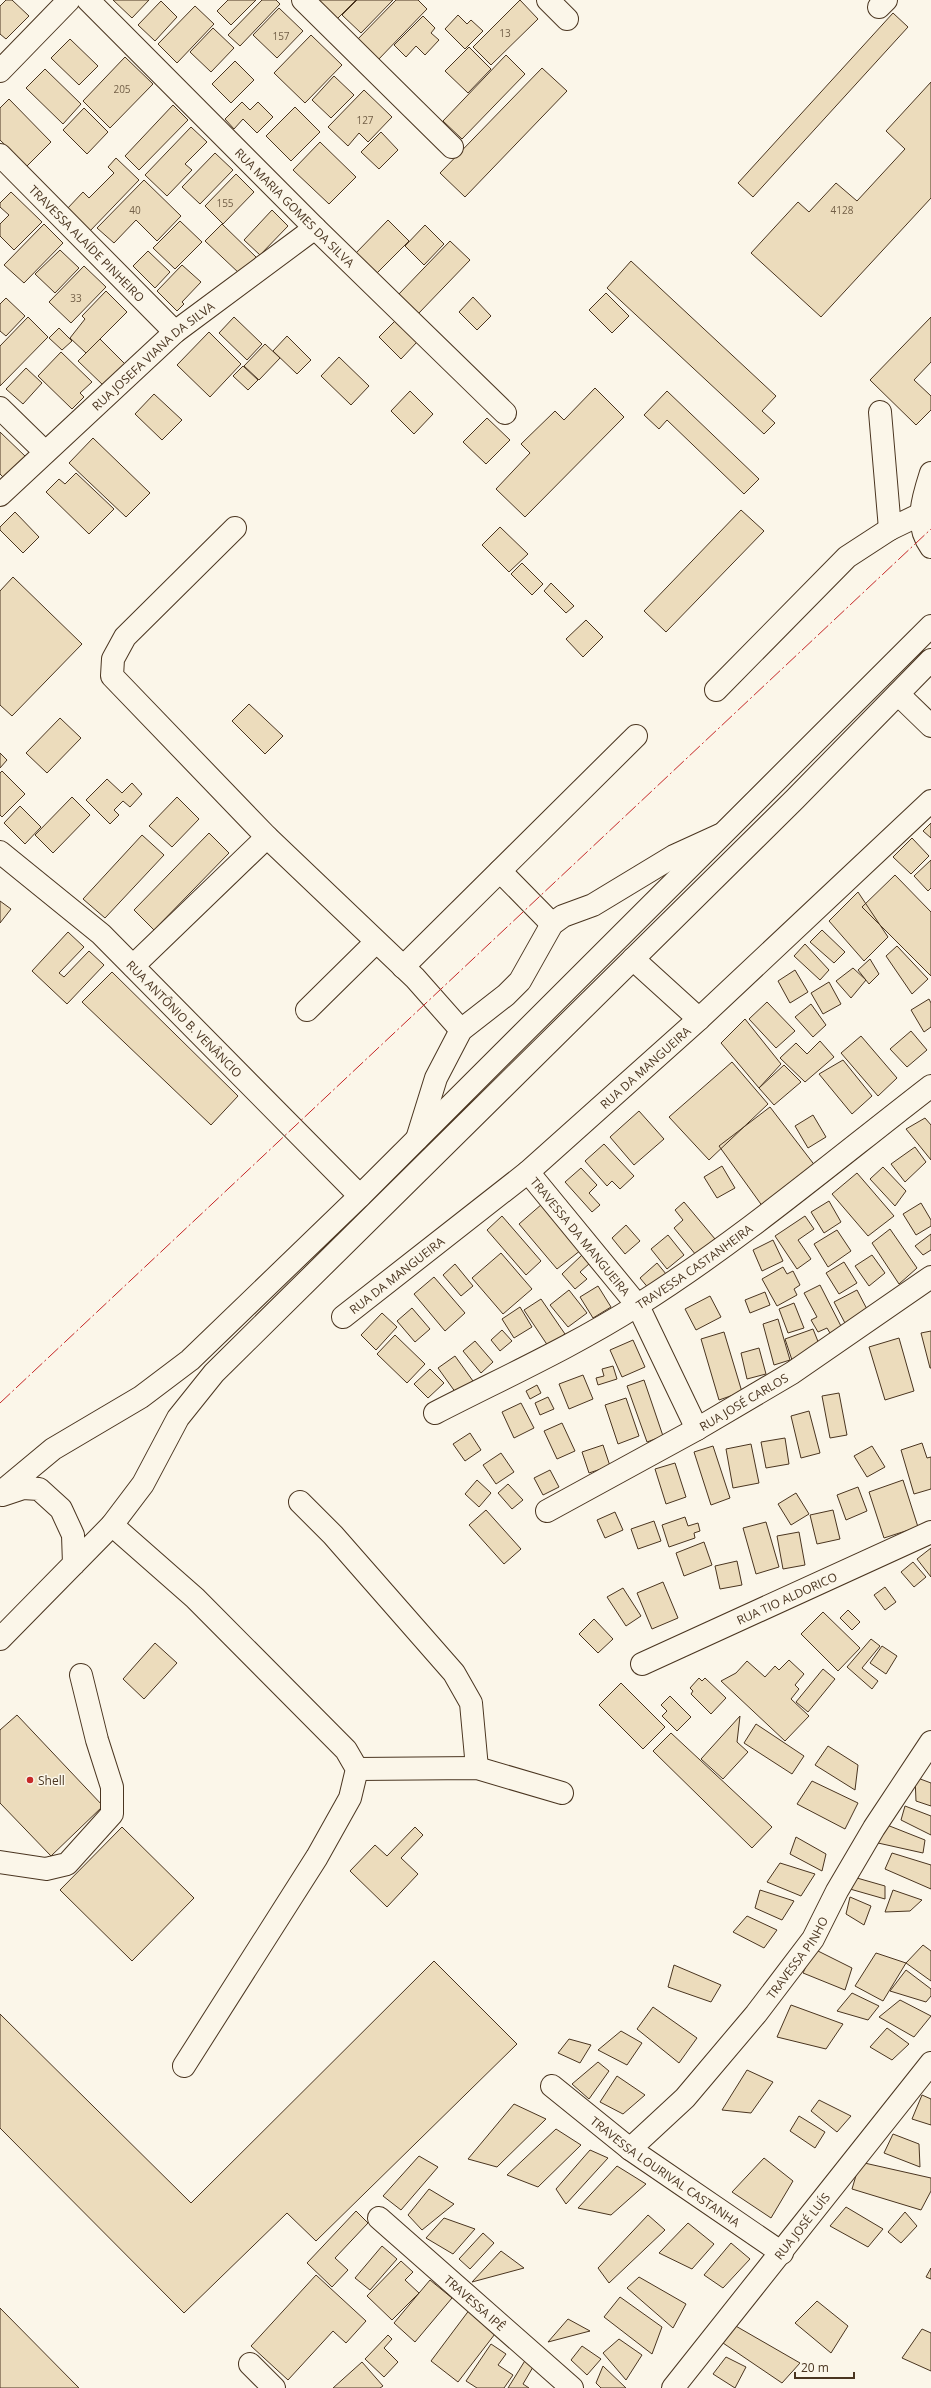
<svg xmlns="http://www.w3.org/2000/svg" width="931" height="2388" font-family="'Open Sans',sans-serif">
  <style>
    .building { fill: #ecdcbc; stroke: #4a3520 }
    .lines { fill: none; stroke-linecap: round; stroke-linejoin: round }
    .minor-casing { stroke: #4a3520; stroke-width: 24 }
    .highway-casing { stroke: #4a3520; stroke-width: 24 }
    .minor { stroke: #fbf6e9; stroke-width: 22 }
    .highway { stroke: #fbf6e9; stroke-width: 22 }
    .power { stroke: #c62828; stroke-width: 1; stroke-dasharray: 14 3 2 3; stroke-linecap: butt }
    .poi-dot { fill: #c62828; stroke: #fbf6e9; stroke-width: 1.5 }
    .labels { text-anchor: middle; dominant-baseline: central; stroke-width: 3; stroke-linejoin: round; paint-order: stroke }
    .number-label { font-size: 10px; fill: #725f47 }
    .street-label { font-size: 12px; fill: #4a3520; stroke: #fbf6e9 }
    .poi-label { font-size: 12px; fill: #4a3520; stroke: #fbf6e9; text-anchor: start }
  </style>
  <rect width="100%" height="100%" fill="#fbf6e9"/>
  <!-- building -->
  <path class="building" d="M6,0H12L29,16L6,39L0,34V6Z
    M113,0H149L132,18Z
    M256,0L231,25L217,11L228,0Z
    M262,0H276L280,4L240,46L228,35Z
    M315,0H356L336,20Z
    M357,0H393L361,33L342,15Z
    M396,0H418L427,9L377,61L356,41Z
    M520,0L538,19L491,65L473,47Z
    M161,1L177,17L155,41L138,25Z
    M195,6L214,24L177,63L158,44Z
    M279,8L303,31L277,58L253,35Z
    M893,13L908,27L753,197L738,183Z
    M458,15L467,24L471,20L483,31L465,49L445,29Z
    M423,16L435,28L431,33L439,40L425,55L416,46L406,57L394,45Z
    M213,28L234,48L211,72L190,52Z
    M311,35L342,65L305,103L274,73Z
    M70,39L98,66L79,85L51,58Z
    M469,47L491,69L468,93L445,71Z
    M506,55L525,74L462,139L443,121Z
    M125,57L153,84L110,128L83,101Z
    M235,61L254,80L231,103L212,84Z
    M542,68L567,91L465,197L440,173Z
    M45,69L81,104L63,124L26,88Z
    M334,76L354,95L331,118L312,100Z
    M931,82V198L821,317L751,253L798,202L809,212L836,183L857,201L905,149L886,131Z
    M364,90L392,117L368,142L359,133L348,146L328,127Z
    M9,99L51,142L27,166L0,140V108Z
    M242,102L250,110L258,102L273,117L257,133L243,119L234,129L225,119Z
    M173,105L188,120L139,170L125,156Z
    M295,107L320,132L291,161L266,136Z
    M84,108L108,132L87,154L63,130Z
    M191,127L207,142L185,164L192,170L167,196L145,175Z
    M381,132L398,150L379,169L361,152Z
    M320,142L356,177L329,204L293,170Z
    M215,153L233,170L200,204L182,187Z
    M116,158L139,180L89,232L66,210L83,192L89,198L114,173L108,167Z
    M236,174L254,192L223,224L205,206Z
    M144,180L181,216L157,241L136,220L114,243L97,228Z
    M11,192L42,222L14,250L0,236V224L9,215L0,207V203Z
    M272,210L288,226L260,255L244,240Z
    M388,220L409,241L375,275L354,255Z
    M180,221L202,242L175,269L153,248Z
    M44,224L63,243L24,283L4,265Z
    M222,224L256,257L240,274L205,241Z
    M425,225L444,244L424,265L405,246Z
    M450,241L470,260L418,314L398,295Z
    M60,250L79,268L55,293L35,274Z
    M148,251L170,272L155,288L133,266Z
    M631,261L776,396L762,411L775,423L764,434L607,288Z
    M182,265L201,282L182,302L184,304L177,311L157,291Z
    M84,266L106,287L71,323L49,302Z
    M106,291L127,312L86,353L70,338L85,319L82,316Z
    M606,293L629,316L612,333L589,310Z
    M473,297L491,316L477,330L459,312Z
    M6,298L25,316L6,336L0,331V304Z
    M28,317L48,337L0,386V346Z
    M234,317L262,344L247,360L219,333Z
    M931,317V362L914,380L931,396V410L916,425L870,380Z
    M395,321L417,342L401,359L379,337Z
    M59,328L72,341L62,350L49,338Z
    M209,332L241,364L210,397L177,365Z
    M287,336L311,360L297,374L273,351Z
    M100,339L125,364L104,386L78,361Z
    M265,344L280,358L259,380L244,366Z
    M61,352L92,382L80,393L84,397L72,409L38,376Z
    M339,357L369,386L351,405L321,376Z
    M243,366L258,380L248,390L233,376Z
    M26,368L42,383L23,404L6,389Z
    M595,388L624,417L525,517L496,489L530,453L521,444L555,411L564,420Z
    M410,391L433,414L414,434L391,411Z
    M667,391L759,479L744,494L667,420L659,429L644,415Z
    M154,394L182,420L162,440L135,414Z
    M487,418L510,440L486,464L463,442Z
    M0,432L26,457L5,479L0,474Z
    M93,438L150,493L126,517L69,463Z
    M76,473L114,509L89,534L46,492L59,479L65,484Z
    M741,510L764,531L666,632L644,611Z
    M15,512L39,537L23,553L0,530V527Z
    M500,527L528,554L509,572L482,545Z
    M522,563L543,584L532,595L511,574Z
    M13,577L82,644L12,716L0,705V591Z
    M551,583L574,606L566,613L544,591Z
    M586,620L603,637L583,657L566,639Z
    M249,704L283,736L265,754L232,721Z
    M60,718L81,738L47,773L26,753Z
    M0,753L7,760L0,768Z
    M2,771L25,794L2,817L0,815V773Z
    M107,779L122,793L132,783L142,794L130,807L123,801L114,810L119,815L110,824L86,800Z
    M72,797L90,815L53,853L35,835Z
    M177,797L199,819L172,847L149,826Z
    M20,806L41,827L25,844L4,823Z
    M931,823V838L923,831Z
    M209,833L229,853L154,930L134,910Z
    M142,835L164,855L105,918L83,899Z
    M912,838L929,856L911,874L893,857Z
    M931,860V888L928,891L914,876Z
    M895,875L931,912V976L862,907Z
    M858,892L888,937L864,961L829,921Z
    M0,901L11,909L0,923Z
    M822,930L845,952L834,963L810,942Z
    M68,932L84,947L59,973L64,977L89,951L104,965L67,1004L32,971Z
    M805,944L829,970L820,980L794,956Z
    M897,946L928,979L912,994L886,956Z
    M870,959L879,974L869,984L858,970Z
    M853,968L866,980L851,998L836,981Z
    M795,970L808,992L790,1003L778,981Z
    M112,972L238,1096L211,1125L82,1002Z
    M829,982L841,1004L823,1014L811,993Z
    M929,999L931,1003V1027L924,1032L911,1010Z
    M767,1002L795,1031L776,1048L749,1019Z
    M811,1004L826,1025L813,1037L795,1017Z
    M745,1019L781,1064L759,1088L721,1043Z
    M911,1031L927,1050L907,1067L890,1049Z
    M861,1036L897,1078L878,1096L841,1053Z
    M820,1041L834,1057L805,1082L780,1058L796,1043L807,1054Z
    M843,1060L872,1096L852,1114L819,1074Z
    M732,1062L768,1104L709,1160L669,1117Z
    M784,1065L801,1082L774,1105L759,1088Z
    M770,1107L816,1167L763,1207L719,1146Z
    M639,1111L664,1139L634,1165L610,1137Z
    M813,1115L826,1137L808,1148L795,1126Z
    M925,1118L931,1125V1160L906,1129Z
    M604,1144L634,1176L620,1189L612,1181L607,1186L585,1161Z
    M915,1147L926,1162L905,1182L891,1164Z
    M722,1166L735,1188L717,1198L704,1177Z
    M883,1167L906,1191L895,1206L870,1179Z
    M581,1168L597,1185L589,1193L600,1205L592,1212L565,1182Z
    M857,1173L894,1216L868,1236L832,1194Z
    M829,1201L841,1222L824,1233L811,1212Z
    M684,1202L715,1239L696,1255L674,1228L683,1220L675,1210Z
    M921,1203L931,1220V1226L916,1235L903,1214Z
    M542,1204L581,1250L557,1269L519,1224Z
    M502,1216L541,1261L526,1275L487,1230Z
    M805,1216L814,1229L798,1240L811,1259L797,1269L775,1236Z
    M626,1225L640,1241L625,1254L612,1238Z
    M890,1229L917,1268L899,1284L872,1243Z
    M837,1230L851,1251L828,1267L814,1244Z
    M931,1234V1250L923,1255L915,1246Z
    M668,1235L684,1255L667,1269L651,1249Z
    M773,1240L783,1261L762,1271L753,1250Z
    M501,1253L532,1289L503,1314L472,1278Z
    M582,1255L590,1263L580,1272L587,1279L575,1289L562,1274Z
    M872,1255L885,1273L869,1286L855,1266Z
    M844,1262L857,1283L839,1294L826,1273Z
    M657,1263L671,1280L650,1290L640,1278Z
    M455,1264L473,1286L461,1296L443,1275Z
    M783,1267L787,1274L793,1271L800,1285L794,1289L797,1295L777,1306L762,1279Z
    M434,1277L465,1313L445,1331L414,1294Z
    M820,1285L844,1332L833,1338L827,1328L818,1332L811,1320L817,1317L804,1293Z
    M598,1286L611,1307L593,1318L580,1297Z
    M569,1290L587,1313L568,1327L550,1305Z
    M857,1290L869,1313L846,1325L834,1302Z
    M765,1292L770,1305L750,1313L745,1300Z
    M710,1296L721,1317L696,1330L685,1309Z
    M541,1299L565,1334L548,1346L524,1310Z
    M794,1303L804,1328L788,1333L779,1309Z
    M520,1307L532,1327L514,1338L502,1319Z
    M412,1308L430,1329L415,1342L397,1321Z
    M382,1313L397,1327L376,1350L361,1335Z
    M778,1319L790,1360L774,1365L763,1324Z
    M813,1329L821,1349L792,1360L785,1339Z
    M502,1330L512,1341L500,1351L491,1340Z
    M931,1331V1368H930L921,1333Z
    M724,1332L742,1392L719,1400L701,1339Z
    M395,1335L425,1364L407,1383L377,1354Z
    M899,1338L914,1391L885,1400L869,1347Z
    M633,1340L645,1367L622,1377L610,1350Z
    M475,1341L493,1362L481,1373L463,1351Z
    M759,1348L766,1374L747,1379L741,1353Z
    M455,1356L473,1381L456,1393L438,1368Z
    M613,1366L617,1379L598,1385L596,1378L604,1376L602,1369Z
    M430,1369L444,1383L428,1398L414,1384Z
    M583,1375L593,1399L569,1409L559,1384Z
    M644,1380L663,1436L647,1442L627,1386Z
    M537,1385L541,1393L530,1399L526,1391Z
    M839,1393L847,1435L830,1438L822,1396Z
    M548,1397L554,1409L540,1415L535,1403Z
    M626,1398L639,1436L618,1444L605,1405Z
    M521,1403L534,1428L514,1438L502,1412Z
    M809,1411L820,1453L801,1458L791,1416Z
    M562,1423L575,1451L557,1459L544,1431Z
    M470,1433L481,1450L465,1461L453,1444Z
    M785,1438L789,1464L766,1468L761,1442Z
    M922,1443L927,1458L931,1457V1489L914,1494L901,1450Z
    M751,1444L759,1483L733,1488L726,1449Z
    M603,1445L610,1466L589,1473L582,1452Z
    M713,1446L730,1498L711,1505L694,1452Z
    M872,1446L885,1467L867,1477L854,1456Z
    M501,1453L514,1472L496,1484L483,1465Z
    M675,1463L686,1497L666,1504L655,1469Z
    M550,1470L559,1487L543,1495L534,1478Z
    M477,1480L491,1493L479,1507L465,1494Z
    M903,1480L918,1527L884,1538L869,1492Z
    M508,1484L523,1500L512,1509L498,1493Z
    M858,1487L867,1511L846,1520L837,1495Z
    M796,1493L809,1514L791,1525L778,1504Z
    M486,1510L521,1549L504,1564L469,1525Z
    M833,1510L840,1539L817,1544L810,1515Z
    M615,1512L623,1530L605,1538L597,1520Z
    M685,1517L688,1526L698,1523L700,1531L694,1533L695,1538L669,1547L662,1525Z
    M654,1521L661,1541L638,1549L631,1529Z
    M766,1522L779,1567L756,1574L743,1528Z
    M799,1532L805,1565L783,1569L777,1536Z
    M704,1542L712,1565L684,1576L676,1553Z
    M931,1548V1577L917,1559Z
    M737,1561L742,1585L720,1589L715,1566Z
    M913,1562L926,1577L914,1587L901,1572Z
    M663,1582L678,1618L652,1629L637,1593Z
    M885,1587L896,1602L885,1610L874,1595Z
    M623,1588L641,1616L626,1626L607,1597Z
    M848,1610L860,1622L852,1630L840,1618Z
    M823,1612L860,1648L838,1671L801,1634Z
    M594,1619L613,1639L598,1653L579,1634Z
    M871,1639L880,1646L862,1668L878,1681L872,1689L847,1667Z
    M155,1643L177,1663L144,1699L123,1679Z
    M882,1646L897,1656L886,1674L870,1663Z
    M789,1660L804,1674L795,1685L799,1689L791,1699L809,1716L785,1741L721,1681L736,1673L747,1661L765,1677L775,1666L779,1670Z
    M823,1669L835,1679L808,1712L796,1702Z
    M699,1678L702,1681L705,1678L726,1698L711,1714L691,1694L693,1691L690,1688Z
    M621,1683L665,1727L643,1749L599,1705Z
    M670,1696L691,1717L677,1731L662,1716L667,1711L661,1705Z
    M17,1715L103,1806L51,1856L0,1803V1730Z
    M740,1716L737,1742L748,1752L723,1779L701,1759Z
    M756,1724L804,1756L792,1774L744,1743Z
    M671,1733L772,1827L752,1848L653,1751Z
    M828,1746L858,1765L855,1790L815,1765Z
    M915,1777L931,1783V1806L916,1801Z
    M812,1781L858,1803L845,1829L797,1804Z
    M905,1806L931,1816V1835L901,1820Z
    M882,1823L925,1840L923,1853L878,1843Z
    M122,1827L194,1898L132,1961L60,1890Z
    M415,1827L423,1835L401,1858L418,1874L387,1907L350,1871L375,1845L387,1856Z
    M796,1837L826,1854L822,1871L790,1854Z
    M892,1853L931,1865V1889L885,1869Z
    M780,1863L815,1874L801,1896L767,1882Z
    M857,1878L885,1886V1899L850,1889Z
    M760,1890L794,1901L782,1920L755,1908Z
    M893,1890L922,1900L910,1911L885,1912Z
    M850,1897L871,1906L864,1925L846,1914Z
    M747,1916L777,1930L764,1948L733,1932Z
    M923,1945L931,1951V1981L906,1963Z
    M814,1949L852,1968L845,1990L803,1973Z
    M876,1953L906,1963L883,2001L855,1986Z
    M434,1961L517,2044L316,2241L287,2213L184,2313L0,2128V2014L191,2203Z
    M674,1965L721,1985L711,2002L668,1987Z
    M906,1970L931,1989V1996L926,2002L890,1991Z
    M852,1993L879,2006L868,2020L837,2011Z
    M900,2000L931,2016L914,2037L879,2017Z
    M791,2005L843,2024L826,2049L777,2037Z
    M653,2007L697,2038L679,2063L637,2029Z
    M887,2028L909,2044L892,2060L870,2047Z
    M621,2031L642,2043L627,2065L598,2050Z
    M569,2039L591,2045L580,2063L558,2053Z
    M598,2062L609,2071L589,2099L572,2084Z
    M747,2070L773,2082L751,2113L722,2110Z
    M617,2076L645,2095L623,2114L600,2102Z
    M922,2095L931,2099V2125L912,2119Z
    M819,2100L851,2116L837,2132L811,2111Z
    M514,2104L546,2119L497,2167L468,2159Z
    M799,2116L825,2132L815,2148L790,2131Z
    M556,2129L581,2145L538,2187L507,2175Z
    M893,2134L919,2144L920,2167L884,2153Z
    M590,2150L608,2158L566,2204L556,2189Z
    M419,2156L438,2167L401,2210L383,2196Z
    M764,2158L793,2181L771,2218L732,2192Z
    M860,2162L931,2178V2191L921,2210L852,2189Z
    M617,2166L646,2184L611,2215L578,2208Z
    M429,2189L454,2204L422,2230L408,2215Z
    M846,2207L883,2229L868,2247L830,2226Z
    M356,2211L368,2223L335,2258L348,2270L332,2287L307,2263Z
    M905,2212L917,2226L901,2243L888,2232Z
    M648,2215L665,2230L609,2283L598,2268Z
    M444,2218L475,2229L453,2254L426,2238Z
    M688,2223L714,2244L692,2269L659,2253Z
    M483,2233L494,2243L470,2269L459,2259Z
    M731,2243L750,2259L723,2288L704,2275Z
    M382,2246L397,2259L370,2290L355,2278Z
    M501,2251L524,2268L472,2282Z
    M401,2261L413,2272L405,2280L419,2293L392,2320L367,2296Z
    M931,2268V2279L926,2277Z
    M316,2275L366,2321L346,2343L333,2331L288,2380L251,2346Z
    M639,2277L686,2304L673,2328L627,2288Z
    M430,2280L452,2298L415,2342L394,2323Z
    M620,2297L662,2327L652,2354L604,2317Z
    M817,2301L848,2326L831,2353L795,2323Z
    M0,2308L79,2388H0Z
    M470,2309L498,2330L458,2382L431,2361Z
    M568,2319L590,2331L548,2342Z
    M734,2325L800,2363L782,2383L723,2343Z
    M922,2329L931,2333V2371L902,2358Z
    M388,2335L392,2339L384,2348L398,2362L384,2377L365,2359Z
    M619,2339L642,2355L626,2380L603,2353Z
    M491,2344L506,2354L498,2365L513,2375L504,2388H477L466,2381Z
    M582,2346L601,2359L587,2375L571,2360Z
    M726,2357L746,2367L735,2388L713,2374Z
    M526,2359L536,2362L523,2384L529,2388H508Z
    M362,2362L383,2386L380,2388H333Z
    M603,2366L626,2388H601L596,2383Z"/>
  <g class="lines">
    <defs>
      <g id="minor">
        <path id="s1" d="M88,0L315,228L505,413"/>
        <path d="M303,0L452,147"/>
        <path d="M548,0L567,19"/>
        <path d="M879,7L886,0"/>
        <path d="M0,71L69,0"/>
        <path id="s2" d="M0,155L175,332"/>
        <path d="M0,408L45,452"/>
        <path d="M880,412L890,529L921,514"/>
        <path d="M931,473C923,498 914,524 931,547"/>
        <path id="s3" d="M0,495L175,332L315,228"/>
        <path d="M235,528L125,637L113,659L112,676L267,837L415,978L461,1030"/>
        <path d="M716,690L847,557L890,529"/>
        <path d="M898,694L931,726"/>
        <path id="s4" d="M0,852L101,934L360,1196"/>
        <path d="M500,871L552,924"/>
        <path d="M633,959L699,1019"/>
        <path d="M133,966L267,837"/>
        <path d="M403,967L636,736"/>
        <path d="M307,1010L376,942"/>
        <path d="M417,1139L436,1078L461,1030L506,995L520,981L552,924L563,916L593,905L674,856L720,835"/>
        <path id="s5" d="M528,1172L638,1306L697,1429"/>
        <path id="s6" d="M343,1317L528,1172L699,1019L931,801"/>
        <path id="s7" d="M435,1413C503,1378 574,1346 638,1305C741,1240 835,1160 931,1086"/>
        <path d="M300,1502L333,1535L454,1673L471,1703L477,1768"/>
        <path id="s8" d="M547,1511L697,1429L792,1373L931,1277"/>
        <path d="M112,1525L195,1598L346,1750L357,1769L350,1798L317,1857L184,2066"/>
        <path id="s9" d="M642,1664L931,1532"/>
        <path d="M357,1769L477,1768L562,1793"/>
        <path d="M0,1862L46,1869L67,1864L112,1814V1787L97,1740L81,1675"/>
        <path id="s10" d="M552,2086L630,2149L782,2253"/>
        <path id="s11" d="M630,2149L685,2098L756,2014L813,1939L837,1891L874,1828L931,1742"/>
        <path id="s12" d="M379,2218L572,2388"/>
        <path d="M250,2364L274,2388"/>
        <path id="s13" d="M673,2388L931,2063"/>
      </g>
      <path id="highway" d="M0,1493L53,1449L141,1397L190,1360L360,1196L931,626
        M2,1495L23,1488L39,1489L61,1509L73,1535L74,1564
        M0,1639L112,1525L143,1484L178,1418L214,1373L795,799L931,660"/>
    </defs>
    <!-- minor casing -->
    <use href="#minor" class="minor-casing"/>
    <!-- highway casing -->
    <use href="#highway" class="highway-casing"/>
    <!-- minor -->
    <use href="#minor" class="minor"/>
    <!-- highway -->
    <use href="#highway" class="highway"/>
    <!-- power -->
    <path class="power" d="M0,1403L931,529"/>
  </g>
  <!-- markers -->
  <circle class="poi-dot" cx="30" cy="1780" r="4"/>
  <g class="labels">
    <!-- number labels -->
    <g class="number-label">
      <text x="505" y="33">13</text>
      <text x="281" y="36">157</text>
      <text x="122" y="89">205</text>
      <text x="365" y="120">127</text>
      <text x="225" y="203">155</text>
      <text x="135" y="210">40</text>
      <text x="842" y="210">4128</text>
      <text x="76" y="298">33</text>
    </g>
    <!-- street labels -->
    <g class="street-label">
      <text stroke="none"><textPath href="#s1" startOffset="293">RUA MARIA GOMES DA SILVA</textPath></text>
      <text stroke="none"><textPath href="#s2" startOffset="124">TRAVESSA ALAÍDE PINHEIRO</textPath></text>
      <text stroke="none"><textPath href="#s3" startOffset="207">RUA JOSEFA VIANA DA SILVA</textPath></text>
      <text stroke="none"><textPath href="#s4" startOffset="249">RUA ANTÔNIO B. VENÂNCIO</textPath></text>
      <text stroke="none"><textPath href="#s6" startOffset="392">RUA DA MANGUEIRA</textPath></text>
      <text stroke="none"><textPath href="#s5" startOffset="83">TRAVESSA DA MANGUEIRA</textPath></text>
      <text stroke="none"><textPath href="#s7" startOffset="298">TRAVESSA CASTANHEIRA</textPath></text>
      <text stroke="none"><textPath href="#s6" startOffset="68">RUA DA MANGUEIRA</textPath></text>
      <text stroke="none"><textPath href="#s8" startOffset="225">RUA JOSÉ CARLOS</textPath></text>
      <text stroke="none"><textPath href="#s9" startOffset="159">RUA TIO ALDORICO</textPath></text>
      <text stroke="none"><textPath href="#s11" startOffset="255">TRAVESSA PINHO</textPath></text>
      <text stroke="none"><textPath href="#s10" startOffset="142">TRAVESSA LOURIVAL CASTANHA</textPath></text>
      <text stroke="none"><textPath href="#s13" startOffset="207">RUA JOSÉ LUÍS</textPath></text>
      <text stroke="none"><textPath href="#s12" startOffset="128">TRAVESSA IPÊ</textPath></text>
    </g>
    <!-- poi labels -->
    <g class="poi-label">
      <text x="38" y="1780">Shell</text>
    </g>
  </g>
  <!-- scale -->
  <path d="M795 2372v6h59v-6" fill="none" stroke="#4a3520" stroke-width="2"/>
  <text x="801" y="2372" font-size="12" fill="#4a3520" stroke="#fbf6e9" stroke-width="3" paint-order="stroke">20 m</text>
</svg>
